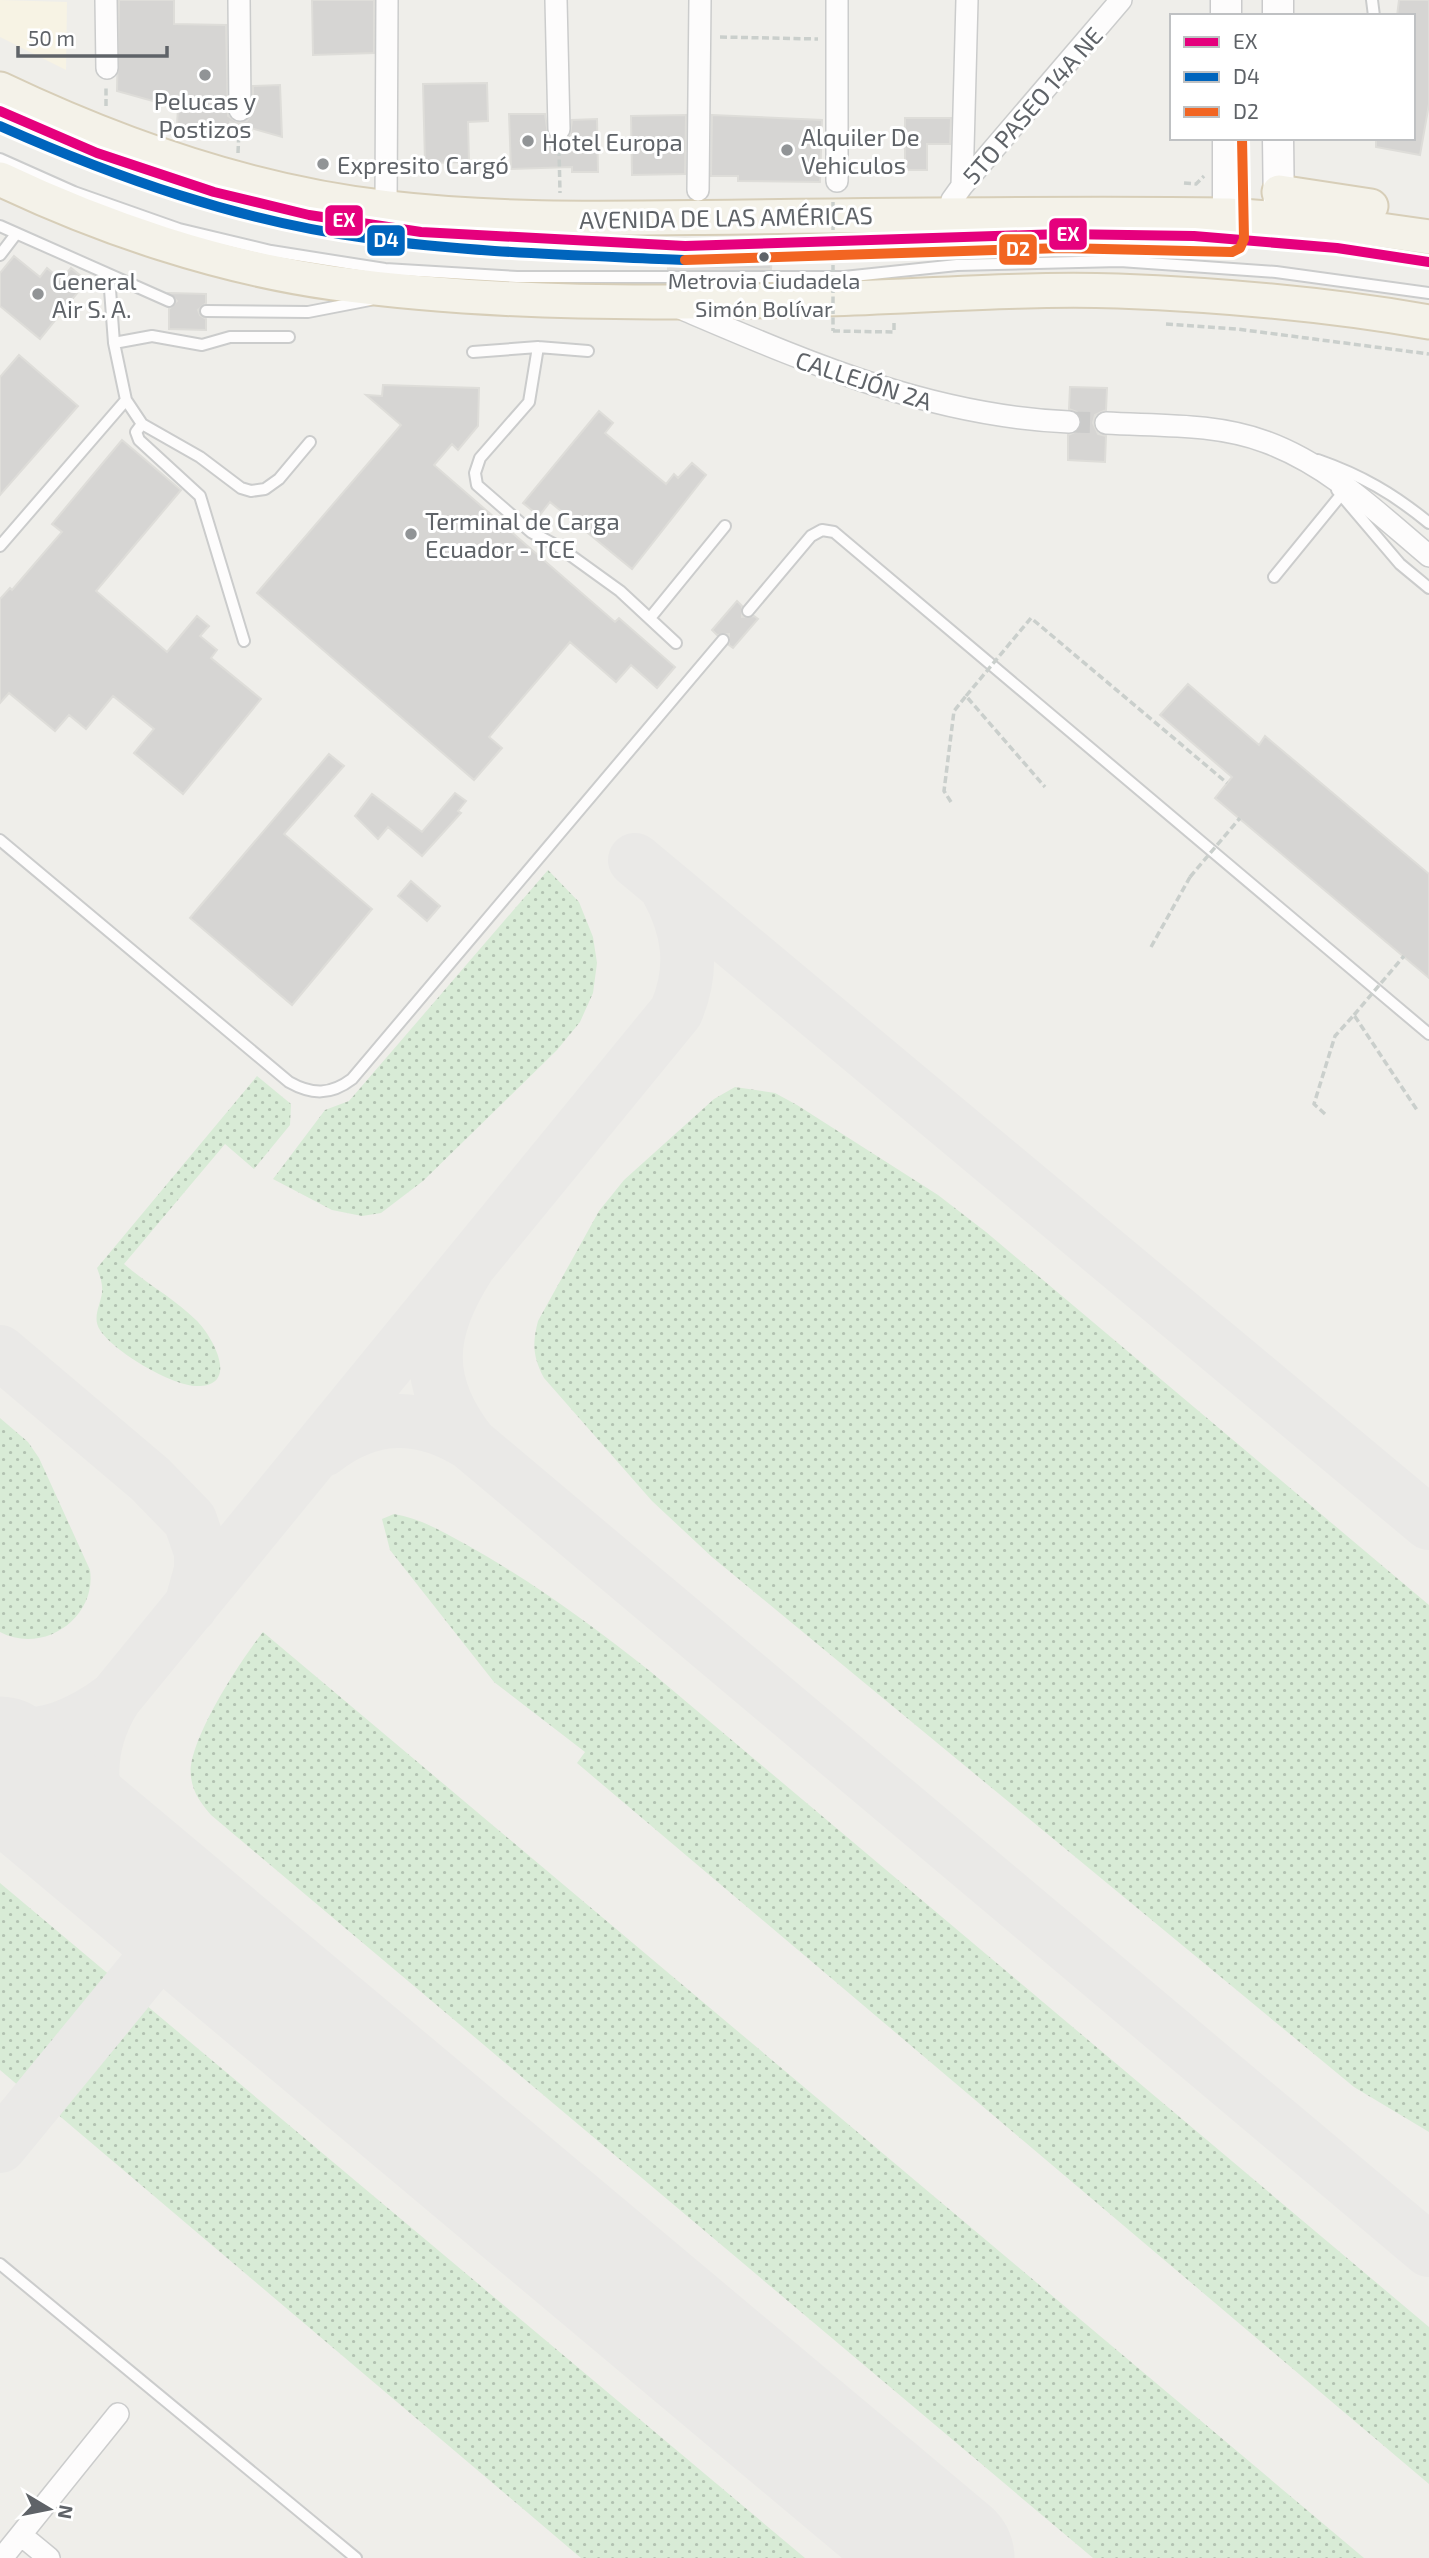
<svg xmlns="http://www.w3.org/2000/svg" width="1429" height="2558" font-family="'Exo 2',sans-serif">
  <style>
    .commercial { fill: #f7f3e4 }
    .grass { fill: url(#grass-dots) }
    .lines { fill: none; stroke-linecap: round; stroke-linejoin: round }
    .taxiway { stroke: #eae9e7; stroke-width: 54 }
    .runway { stroke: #eae9e7; stroke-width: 135 }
    .building { fill: #d6d5d3; stroke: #deddd9; stroke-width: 2 }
    .street-tunnel { stroke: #cbcbca; stroke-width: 21; stroke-dasharray: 21 10; stroke-linecap: butt }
    .lane-casing { stroke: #cbcccc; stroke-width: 14 }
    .street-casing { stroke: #cbcccc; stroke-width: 24 }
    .secondary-casing { stroke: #cacacb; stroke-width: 33 }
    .primary-casing { stroke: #d7ceb8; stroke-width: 37 }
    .path { stroke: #cacfcc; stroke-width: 3.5; stroke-dasharray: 7 3.5; stroke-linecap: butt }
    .lane { stroke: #fdfcfc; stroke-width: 10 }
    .street { stroke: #fdfcfc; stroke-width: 21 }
    .secondary { stroke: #fdfcfc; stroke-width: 30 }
    .primary { stroke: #f4f2e9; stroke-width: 33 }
    .path-bridge { stroke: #cacfcc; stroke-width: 3.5; stroke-dasharray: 7 3.5; stroke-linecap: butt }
    .bus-1-casing { stroke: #fff; stroke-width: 16 }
    .bus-2-casing { stroke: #fff; stroke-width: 16 }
    .bus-3-casing { stroke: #fff; stroke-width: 16 }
    .bus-1 { stroke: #e5007d; stroke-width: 10 }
    .bus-2 { stroke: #0065bd; stroke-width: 10 }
    .bus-3 { stroke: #f26522; stroke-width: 10 }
    .poi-dot { fill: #919496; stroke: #fff; stroke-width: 2.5 }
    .bus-dot { fill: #5f6368; stroke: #fff; stroke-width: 2.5 }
    .labels { text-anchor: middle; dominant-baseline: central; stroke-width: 6; stroke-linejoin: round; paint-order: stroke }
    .bus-label { font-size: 22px; fill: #5f6368; stroke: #fff }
    .poi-label { font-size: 24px; fill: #5f6368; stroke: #fff; text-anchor: start }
    .street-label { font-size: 24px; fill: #5f6368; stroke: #fff }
    .line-badge { stroke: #fff; stroke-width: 2.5 }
    .badge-label { font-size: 19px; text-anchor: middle; font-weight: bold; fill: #fff }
  </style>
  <defs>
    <pattern id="grass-dots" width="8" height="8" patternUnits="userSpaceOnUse" patternTransform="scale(1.75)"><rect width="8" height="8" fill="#d8ebd6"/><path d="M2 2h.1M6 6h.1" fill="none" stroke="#b2c2b1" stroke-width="1.8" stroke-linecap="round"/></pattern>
  </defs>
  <rect width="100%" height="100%" fill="#efeeea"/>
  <!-- commercial -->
  <path class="commercial" d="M0,0L67,2L66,70L0,37Z"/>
  <!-- grass -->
  <path class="grass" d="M548,870L579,902L593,937L597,963L593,993L580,1022L557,1050L423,1181L381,1213L362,1216L332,1210L273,1179L325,1110L349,1101Z
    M257,1076L291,1104L290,1125L254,1169L225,1144L124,1264C147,1284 175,1299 196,1320C211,1334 240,1384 200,1386C174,1388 113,1351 100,1330C92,1318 100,1306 102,1293C103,1284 100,1276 97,1268Z
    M735,1087L775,1093L797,1105L938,1195L986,1232L1429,1605V2132L1354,2087L712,1557L652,1501L544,1378C533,1357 532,1344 538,1321L599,1211L624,1180L714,1099Z
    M0,1418L28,1442L39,1458L90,1570C97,1618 43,1655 0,1632Z
    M394,1514C420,1518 443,1532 467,1545C533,1582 592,1625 651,1672L1429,2327V2484L577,1763L585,1752L494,1682L390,1550L382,1519Z
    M263,1632L1364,2558H1093L211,1815C201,1803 193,1793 191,1777C186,1743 241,1660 263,1632Z
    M0,1883L112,1977L103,2002L27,2093L0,2070Z
    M146,2005L805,2558H581L49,2107L129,2009Z"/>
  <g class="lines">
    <!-- taxiway -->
    <path class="taxiway" d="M635,860L1429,1523
      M468,1267C427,1331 422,1382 471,1444L1429,2250
      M0,1352L150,1479L190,1520L201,1552V1570L191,1606
      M323,1450C371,1413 420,1412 471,1444
      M115,1698C78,1757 90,1812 124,1870
      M0,1734C44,1740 81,1724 115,1698L676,1012C695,968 689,928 666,887
      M0,2146L185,1920"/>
    <!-- runway -->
    <path class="runway" d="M0,1764L947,2558"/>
  </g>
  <!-- building -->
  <path class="building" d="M119,0H174V24L226,25L228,116L239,123L247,121L253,111V86L280,85L282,137L230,122V137L177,125L178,108L117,91Z
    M312,0H374V53L313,55Z
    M1399,0H1429V104L1420,155L1376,147V138H1413V16H1397Z
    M487,83L488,121L468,122L469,162L425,163L423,84Z
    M509,114H545L548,135L559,142L570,136L572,120L597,119L598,172H572V167L511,169Z
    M686,115L685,174L632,175L631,116Z
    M712,115L822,120L820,182L738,181V176H711Z
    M905,118H951L950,144H927V170H905Z
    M668,254H772L771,269H668Z
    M14,256L40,277L47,268L61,280L71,268L87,281L40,339L0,306V273Z
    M169,293L206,294V303L198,310L200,315L206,319V330L169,329V309L177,301Z
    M19,355L78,406L0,495V377Z
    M383,385L479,388L478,426L458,450L452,444L434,465L615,622L619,618L675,667L657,688L631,665L616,682L570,642L489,737L502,748L474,780L257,593L401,425L366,395L382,396Z
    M1070,387L1107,388L1106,410L1095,415L1093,423L1098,434L1106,436L1105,462L1068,460V435L1079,430L1082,422L1077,412L1069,409Z
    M599,411L613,423L605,433L666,484L674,474L678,478L692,463L706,475L632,569L550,502L539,516L523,503Z
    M122,440L181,490L96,591L167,652L197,616L209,626L200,636L217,650L211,658L261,699L183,794L134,753L154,729L113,696L86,729L69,715L55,731L9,693L0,703V599L10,588L12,590L62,532L52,524Z
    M737,601L742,606V617L754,616L758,619L733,648L729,645V634L717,635L712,630Z
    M1188,684L1259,745L1265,736L1429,874V978L1215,798L1232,777L1160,715Z
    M329,754L344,766L284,834L372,909L292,1005L190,918Z
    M455,793L466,801L458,811L461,813L422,856L388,827L378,839L355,816L372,794L422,832Z
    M411,881L440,906L427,921L398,896Z"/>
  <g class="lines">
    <!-- street-tunnel -->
    <path class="street-tunnel" d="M1069,422L1106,423"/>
    <defs>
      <path id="lane" d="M1372,0L1374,16
        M0,111L97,153L214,192L309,215L421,232L685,246L1061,234L1194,236L1337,248L1429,262
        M0,159L74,192L179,229L271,251L385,269L517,277H844L957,265L1120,261L1276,272L1429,293
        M0,226L169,301
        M0,255L16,234
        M109,276L114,343L126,400L142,424L200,457L241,488L251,491L265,489L279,479L310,442
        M206,311L308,312L370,300
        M114,343L152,336L202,345L230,337H289
        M538,347L529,402L480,458L475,473L477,485L531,532L559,547L620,591L676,643
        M473,352L538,347L588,351
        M142,424L136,432L139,440L200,496L244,641
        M1318,460C1361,475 1394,494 1429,523
        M1337,490L1400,564L1429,588
        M0,546L126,400
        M1274,577L1341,495
        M748,611L811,536L822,530L834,532L1429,1034
        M650,618L725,526
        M0,840L289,1082C312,1095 331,1095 352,1079L723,640
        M0,2264L356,2558"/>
      <path id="street" d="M106,0L107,68
        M239,0L240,110
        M556,0L559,129
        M837,181V0
        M962,186L967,0
        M698,190L700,0
        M386,208L387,0
        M949,214L952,200L962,186L1121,0
        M680,308C807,362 929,416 1069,422
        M1106,423C1158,426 1216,423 1266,442C1329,465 1379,514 1429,556
        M21,2535L49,2558
        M2,2558L118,2414"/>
      <path id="secondary" d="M1226,0V16
        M1278,0V16
        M1228,138V215
        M1278,138L1279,215"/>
      <path id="primary" d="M0,89C122,147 253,193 388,208C507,222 626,218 745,217C906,215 1067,213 1228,215L1331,223L1429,237
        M0,179C103,228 219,267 333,283C496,305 662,304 827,299C924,296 1021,288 1118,291C1221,295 1327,304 1429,322
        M1279,192L1371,206"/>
    </defs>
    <!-- lane casing -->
    <use href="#lane" class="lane-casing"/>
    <!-- street casing -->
    <use href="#street" class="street-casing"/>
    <!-- secondary casing -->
    <use href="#secondary" class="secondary-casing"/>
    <!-- primary casing -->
    <use href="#primary" class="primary-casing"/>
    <!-- path -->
    <path class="path" d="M720,37L818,39
      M106,106V86
      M559,149L560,193
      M238,153L239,130
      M1184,183L1196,184L1204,176
      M1166,324L1237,329L1429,354
      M833,331L894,332V321
      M951,802L944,791L954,711L966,696L1045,787
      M1151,947L1190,877
      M1325,1114L1314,1104L1335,1036L1354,1015L1417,1110"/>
    <!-- lane -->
    <use href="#lane" class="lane"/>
    <!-- street -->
    <use href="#street" class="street"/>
    <!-- secondary -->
    <use href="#secondary" class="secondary"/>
    <!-- primary -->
    <use href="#primary" class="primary"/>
    <!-- path-bridge -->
    <path class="path-bridge" d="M833,202V331
      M966,696L1031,618L1227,783
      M1190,877L1240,818
      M1354,1015L1404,956"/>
    <defs>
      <path id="bus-1" d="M0,111L97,153L214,192L309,215L421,232L685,246L1061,234L1194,236L1337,248L1429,262"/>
      <path id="bus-2" d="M0,126C117,178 239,221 366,238C471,253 578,255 684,260"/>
      <path id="bus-3" d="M685,260L1061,248L1232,252L1240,248L1244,239L1242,138"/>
    </defs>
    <!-- bus-1 casing -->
    <use href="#bus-1" class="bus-1-casing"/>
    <!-- bus-2 casing -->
    <use href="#bus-2" class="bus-2-casing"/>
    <!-- bus-3 casing -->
    <use href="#bus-3" class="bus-3-casing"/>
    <!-- bus-1 -->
    <use href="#bus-1" class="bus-1"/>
    <!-- bus-2 -->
    <use href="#bus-2" class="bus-2"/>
    <!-- bus-3 -->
    <use href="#bus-3" class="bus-3"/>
  </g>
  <!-- markers -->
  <g class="poi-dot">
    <circle cx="205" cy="75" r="7"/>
    <circle cx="528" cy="141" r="7"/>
    <circle cx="787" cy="150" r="7"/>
    <circle cx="323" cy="164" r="7"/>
    <circle cx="38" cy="294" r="7"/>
    <circle cx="411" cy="534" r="7"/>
  </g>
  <circle class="bus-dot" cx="764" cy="257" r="6"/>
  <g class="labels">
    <!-- bus labels -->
    <g class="bus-label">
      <text x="764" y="280">Metrovia Ciudadela<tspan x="764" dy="28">Simón Bolívar</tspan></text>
    </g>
    <!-- poi labels -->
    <g class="poi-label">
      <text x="205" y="100" text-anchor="middle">Pelucas y<tspan x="205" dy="28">Postizos</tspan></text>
      <text x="801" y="136">Alquiler De<tspan x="801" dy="28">Vehiculos</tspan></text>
      <text x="542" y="141">Hotel Europa</text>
      <text x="337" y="164">Expresito Cargó</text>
      <text x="52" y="280">General<tspan x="52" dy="28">Air S. A.</tspan></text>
      <text x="425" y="520">Terminal de Carga<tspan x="425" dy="28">Ecuador - TCE</tspan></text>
    </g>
    <!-- street labels -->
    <g class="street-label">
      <text transform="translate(1032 105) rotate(-49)">5TO PASEO 14A NE</text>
      <text transform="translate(726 217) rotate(-1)">AVENIDA DE LAS AMÉRICAS</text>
      <text transform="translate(864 380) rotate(18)">CALLEJÓN 2A</text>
    </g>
  </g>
  <g class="line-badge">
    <rect x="324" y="204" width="40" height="33" rx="7" fill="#e5007d"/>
    <rect x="1048" y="217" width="40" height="34" rx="7" fill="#e5007d"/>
    <rect x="366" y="224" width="40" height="33" rx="7" fill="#0065bd"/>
    <rect x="998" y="233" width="40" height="33" rx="7" fill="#f26522"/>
  </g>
  <g class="badge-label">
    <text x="344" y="227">EX</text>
    <text x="1068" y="241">EX</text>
    <text x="386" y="247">D4</text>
    <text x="1018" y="256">D2</text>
  </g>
  <!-- legend -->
  <rect x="1170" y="14" width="245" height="126" fill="#ffffff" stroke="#bfc1c3" stroke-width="2"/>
  <rect x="1184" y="37" width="35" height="10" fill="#e5007d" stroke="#bfc1c3" stroke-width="2"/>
  <text x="1233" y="49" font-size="21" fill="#5f6368">EX</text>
  <rect x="1184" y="72" width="35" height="10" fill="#0065bd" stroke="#bfc1c3" stroke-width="2"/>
  <text x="1233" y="84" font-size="21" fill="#5f6368">D4</text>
  <rect x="1184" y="107" width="35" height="10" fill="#f26522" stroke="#bfc1c3" stroke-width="2"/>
  <text x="1233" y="119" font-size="21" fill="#5f6368">D2</text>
  <!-- north arrow -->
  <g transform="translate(49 2509) rotate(100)" stroke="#ffffff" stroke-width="5" paint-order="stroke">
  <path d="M0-5L12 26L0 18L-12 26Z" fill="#5f6368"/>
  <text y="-10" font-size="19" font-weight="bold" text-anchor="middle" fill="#5f6368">N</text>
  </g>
  <!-- scale -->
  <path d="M18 46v10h149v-10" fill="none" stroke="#5f6368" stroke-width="3.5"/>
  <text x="28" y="46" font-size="21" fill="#5f6368" stroke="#ffffff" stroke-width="5" paint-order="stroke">50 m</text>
</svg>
